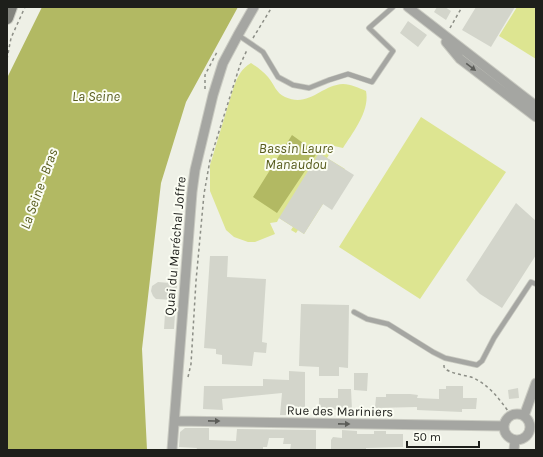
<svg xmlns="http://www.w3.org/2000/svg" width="543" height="457" font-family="Karla,sans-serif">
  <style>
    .green { fill: #dde591 }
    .water { fill: #b2b963 }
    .building { fill: #d3d5cb }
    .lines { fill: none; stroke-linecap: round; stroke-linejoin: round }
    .lane-casing { stroke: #c9cac1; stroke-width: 6 }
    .street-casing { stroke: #c9cac1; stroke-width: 11 }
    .secondary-casing { stroke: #c9cac1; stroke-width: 14 }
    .path { stroke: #8c8e86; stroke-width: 1.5; stroke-dasharray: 3 3; stroke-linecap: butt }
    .lane { stroke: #a5a6a2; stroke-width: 4.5 }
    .street { stroke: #a5a6a2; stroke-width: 9 }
    .secondary { stroke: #82837d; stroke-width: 12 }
    .oneway { fill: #5b5c58 }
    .labels { text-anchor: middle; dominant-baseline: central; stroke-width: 4; stroke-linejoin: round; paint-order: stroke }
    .street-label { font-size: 13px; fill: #1e1f1b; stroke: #fbfdf3 }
    .water-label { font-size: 14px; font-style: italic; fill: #585c1e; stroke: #fbfdf3 }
  </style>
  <rect width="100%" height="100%" fill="#eef0e6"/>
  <!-- green -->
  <path class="green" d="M517,7H536V59L499,36Z
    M251,63C257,67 263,71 268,77C274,84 276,93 285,97C309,108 321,85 343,84C351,84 359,88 366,91C370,111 353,132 343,148L334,146L327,158L345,169L304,234L298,230L296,233L291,230L293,227L279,218L277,222L270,223L275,234L255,242H248L234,237L226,230L210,191V165L234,86C238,76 241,69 251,63Z
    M421,117L506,172L420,299L339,247Z"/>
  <!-- water -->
  <path class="water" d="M42,7H238L186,102L161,183L142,349L147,450H7V78Z
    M292,135L317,153L277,213L253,197Z"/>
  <!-- building -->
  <path class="building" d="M437,7H445L451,11L446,20L434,12Z
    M476,7H515L491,47L462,30Z
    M408,21L427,35L418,47L400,33Z
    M319,153L354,175L332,210L323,204L304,234L279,218Z
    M516,203L536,221V255L502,308L480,294L466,280Z
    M210,256H228L227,277L266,279L262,342L267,343L266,353L254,352L252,366L222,364V355L216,354V349L204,348Z
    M171,268H178L176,300L156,299L153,296L151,291L152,286L158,282L170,283Z
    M301,304L349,305L348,368L339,367V376H319V367L299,366Z
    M165,314H175L174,329H164Z
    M289,371L305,372V415H280L282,393L222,399L223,410L203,409L204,386H263V379L289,380Z
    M354,373H368L367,391L354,390Z
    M446,386H463V398H477L476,409H462V412L417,410V407L375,408L376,397H386V394H410L418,395L417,398L439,399V389H446Z
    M518,388L519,398L509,399L508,390Z
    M338,389H351L352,410L319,409V398H338Z
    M185,428H209V440L236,441L237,429L316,430V450H290L291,444H283L284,438H269L267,447H263V450H196L197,448L179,447L180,432Z
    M342,430L357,431V434H374V431H386V434H403V447L366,448V450H331V440L333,437L342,438Z"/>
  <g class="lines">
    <defs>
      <path id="lane" d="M238,35L263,52L278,77L293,85L309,88L329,80L348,74L372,82L393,51L369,28L393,7
        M354,312L367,319L388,324L433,352L445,358L477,365L482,361L494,338L531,282L536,284"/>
      <path id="street" d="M408,7L536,106
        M446,42L460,59L536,117
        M504 427a13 13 0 1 1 26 0a13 13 0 1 1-26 0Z
        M524,416L536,383
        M175,421L504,426
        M172,450L192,192L195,170L213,95L223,63L238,35L254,7
        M514,450L515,440"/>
      <path id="secondary" d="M7,18L11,7"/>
    </defs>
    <!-- lane casing -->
    <use href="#lane" class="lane-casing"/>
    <!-- street casing -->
    <use href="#street" class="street-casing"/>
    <!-- secondary casing -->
    <use href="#secondary" class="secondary-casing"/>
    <!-- path -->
    <path class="path" d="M450,28L462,7
      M253,38L272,7
      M7,59L11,38L25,7
      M205,89V75L217,52
      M444,365V367L447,370C454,374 463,375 471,377C489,384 500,400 511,415
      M188,377L191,364L196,281L204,194L210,160L240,65L247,50"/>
    <!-- lane -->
    <use href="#lane" class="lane"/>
    <!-- street -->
    <use href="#street" class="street"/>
    <!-- secondary -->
    <use href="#secondary" class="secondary"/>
  </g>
  <!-- one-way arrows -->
  <defs><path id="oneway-solid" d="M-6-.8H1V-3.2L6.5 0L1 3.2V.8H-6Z"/></defs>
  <g class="oneway">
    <use href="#oneway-solid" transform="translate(471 67) rotate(37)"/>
    <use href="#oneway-solid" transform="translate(214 421) rotate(1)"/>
    <use href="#oneway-solid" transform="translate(344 424) rotate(1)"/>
  </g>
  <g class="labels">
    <!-- street labels -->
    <g class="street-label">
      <text transform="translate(175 246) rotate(-85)">Quai du Maréchal Joffre</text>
      <text transform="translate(340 411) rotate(1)">Rue des Mariniers</text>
    </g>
    <!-- water labels -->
    <g class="water-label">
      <text x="96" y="96">La Seine</text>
      <text x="296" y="148">Bassin Laure<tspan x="296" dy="16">Manaudou</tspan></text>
      <text transform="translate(39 189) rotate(-70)">La Seine - Bras</text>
    </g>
  </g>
  <!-- border -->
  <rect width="543" height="457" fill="none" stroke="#1e1f1b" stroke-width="16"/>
  <!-- scale -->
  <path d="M407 441v6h72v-6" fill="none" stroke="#1e1f1b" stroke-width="2"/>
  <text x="413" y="441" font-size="12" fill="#1e1f1b" stroke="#fbfdf3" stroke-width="3" paint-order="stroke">50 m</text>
</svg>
